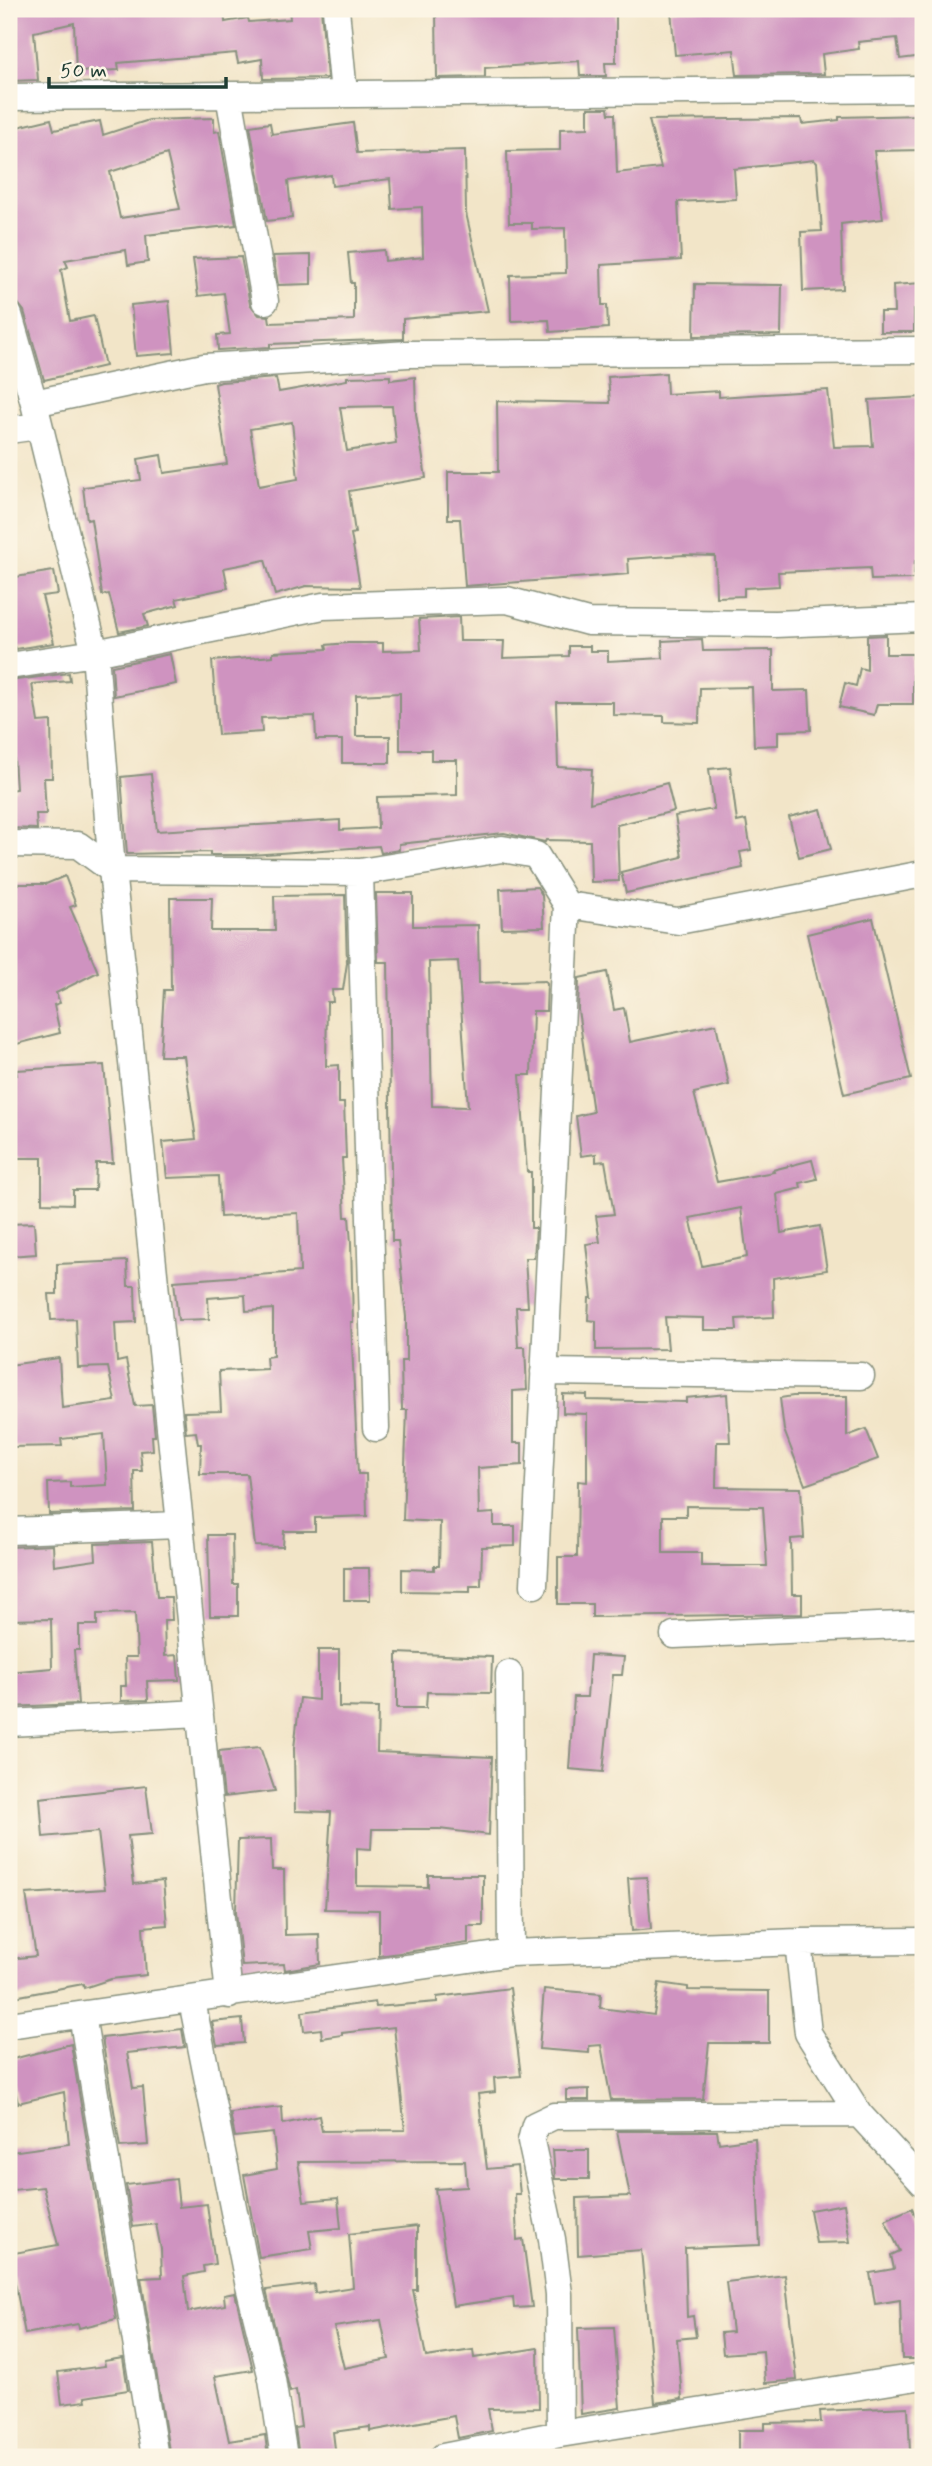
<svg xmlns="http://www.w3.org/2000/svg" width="932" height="2466" font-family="Mynerve,sans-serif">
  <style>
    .building { fill: #cf93c0; fill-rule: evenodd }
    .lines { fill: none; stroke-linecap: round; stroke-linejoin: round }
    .minor-casing { stroke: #88917e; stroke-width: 29 }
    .minor { stroke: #fff; stroke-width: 26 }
  </style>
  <rect width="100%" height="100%" fill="#fcf5e5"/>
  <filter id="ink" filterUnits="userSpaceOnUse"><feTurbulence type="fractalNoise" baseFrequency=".0143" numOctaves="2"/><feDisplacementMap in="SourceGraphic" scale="14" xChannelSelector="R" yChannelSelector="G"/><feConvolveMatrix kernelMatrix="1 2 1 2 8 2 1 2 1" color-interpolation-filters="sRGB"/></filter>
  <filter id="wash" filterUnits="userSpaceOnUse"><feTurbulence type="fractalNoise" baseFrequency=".00686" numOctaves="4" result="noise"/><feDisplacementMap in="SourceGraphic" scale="28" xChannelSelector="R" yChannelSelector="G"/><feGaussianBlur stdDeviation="1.57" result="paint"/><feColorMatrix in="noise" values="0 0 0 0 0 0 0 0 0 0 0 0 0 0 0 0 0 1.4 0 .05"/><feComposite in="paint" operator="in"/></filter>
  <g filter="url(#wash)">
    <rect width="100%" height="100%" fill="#f2e5c8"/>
    <g id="blocks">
      <!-- building -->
      <path class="building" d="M9,9H193V13L224,11L225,22L248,18L249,22L290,19L289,9H321L327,78L263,79L262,59L238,63L236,53L118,63L119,70L76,72L74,23L34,32L38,80L9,81Z
        M533,9H616V63H605L606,76H580L579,61L485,68V77L437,78L436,12Z
        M923,9V56L900,59L897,38L858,42L859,49L822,54L824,74L737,75L734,50L675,55L671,10Z
        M588,108H608L609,114H615L617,173L661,168L649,120L801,118L802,124L839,120V117L923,115V150L874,151L883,219L841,224L843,289L803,291L801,232L822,231L817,163L814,160L734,169L736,199L678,202L681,260L601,265L602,305H607L608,328L550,332L549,320L511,321L510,275L566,273L565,228L532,229V223H509L507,151L560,150V129L588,128Z
        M214,118V132L219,131L236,225L146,235L148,262L128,265L126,250L65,260L68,267L61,270L70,321L94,316L105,366L44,380L24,311L17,302L12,276H9V129L51,119L54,130L100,121L103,135L149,120ZM167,154L180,209L120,218L110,172Z
        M270,123L272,134L353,123L357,153L465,150L466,213L488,311L403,319V339L270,344V347L218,350L217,335L230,334L224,293L198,296L193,259L241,257L250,304L259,315L269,316L270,323L354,320V283H351L348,253L384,250L385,261L423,257L422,207L392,209L390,179L332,186L331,175L288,181L292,218L267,221L250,126Z
        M311,255V284L278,285L273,256Z
        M922,283L923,302H919L920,310H914V332H880V312H894L893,285Z
        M695,284L782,285L781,335L694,336Z
        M169,301L174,353L136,356L131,305Z
        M666,373L667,394L719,391V397L828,390L834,447L873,446L869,400L923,397V457H919L920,503L923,502V561H915L914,579L871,580L870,568L778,572L779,586L744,588V596L716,597L715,556L684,555L628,559L629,574L465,586L460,519H448V472H498L497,401L610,403L608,377Z
        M390,376V380L415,377L416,414L426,478L349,491L355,533L351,534L360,587L306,586L275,595L265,560L224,568L228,588L176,599L178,605L144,614L148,626L119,632L109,594L102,595L91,519L87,520L83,487L141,480L138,459L161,455L164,473L227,464L215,384L221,382L276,378L279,392L347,380V377ZM392,406L396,443L347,451L340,407ZM292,422L298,479L259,486L250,429Z
        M54,571L58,594L42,596L54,643L15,649L9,626V605L11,604L9,578Z
        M459,617L460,641H504L503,658L569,656V646H590V651H608V661L663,658L662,641L702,639L703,651L773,650V691L809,690L811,730L778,731V745L754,746L752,687L700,688L699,723L664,722V716L613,715V702H556L558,767L592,769L590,803L667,783L674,811L617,825L619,881L591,882L590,841L546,840L545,842L504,833L399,844V850L381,853L379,846L251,855H210V852L127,854L121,777L151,774L157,831L340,820V830L378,828L377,797L457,795V760H431V750H400V693L356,695V736H390V763H342V740H316L315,716L261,718L262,732L218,735L212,661L273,656V652L327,649L326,645L348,643H383V651L421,650L419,619Z
        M886,635V654H913V704H877L874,715L839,707L845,683L856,686L860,668L867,670V636Z
        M170,654L176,684L114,696L112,666Z
        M69,673L70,681L32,684L38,722L51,721L52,778H44L46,814H36L37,829L9,828V790L16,789L9,681Z
        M730,767L737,822L746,820L751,850L740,852L743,868L626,893L621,872L682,857L675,816L714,809L709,769Z
        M821,809L831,849L799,857L789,817Z
        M65,876L76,905L70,907L98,972L56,993L60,1003L54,1005L60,1033L9,1046V884H46Z
        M537,887L542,895L544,927L502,928L500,889Z
        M376,893H413V926L478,925L479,983L545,981L547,984L546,1011H533L531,1075H520L527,1172H531V1228H536L534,1258H525L528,1307H516L518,1347H525L527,1390L513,1391V1443H522V1465L478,1468L479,1514L494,1513V1526H515V1546L482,1547L481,1586H470V1592L402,1591V1569L434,1570V1566H439L440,1522L403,1520L407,1410H402L401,1361H406V1317L398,1241H392L388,962H378ZM458,961L468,1107L432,1106L429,962Z
        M345,895L347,963L343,990H332L333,1002H327L326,1066L339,1065V1103H344L346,1158H342L345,1217H349L351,1243L353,1322H351L358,1474H366L367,1516L315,1518V1531H284L283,1547L255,1546L247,1474H200L201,1444H198L196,1432L186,1433L184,1412L221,1411L219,1371L267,1369L266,1357L273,1356V1309L246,1311L245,1295L208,1298L209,1319L178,1320L174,1281L300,1272L298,1213L220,1217L218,1176L167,1178L163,1142L196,1139L184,1056H160L164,990H171L170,898H212L211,931H275L274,896Z
        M873,918L911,1079L844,1094L807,934Z
        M607,972L614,1010L624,1008L630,1042L716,1024L729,1085L694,1093L717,1182L774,1172L773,1170L812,1160L817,1179L800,1183L801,1188L777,1194L781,1233L820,1226L827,1270L773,1278L774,1317L736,1319L737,1330H704V1318L665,1317L668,1349L596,1350V1321L588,1320L589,1298H592L586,1244L600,1242L596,1216L614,1214L605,1161L596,1162V1154L581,1156L576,1116L593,1112L578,1010L579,978ZM741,1208L747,1257L702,1266L690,1218Z
        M104,1065L113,1163H96L95,1190H73V1204L42,1203V1158H9V1075H17L16,1070Z
        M34,1223L36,1254L9,1256V1224Z
        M127,1261L128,1286H135L136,1322L115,1323L117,1362L126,1360L135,1406L152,1405L155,1436H152L153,1450L140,1451L142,1471H134L135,1511L49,1514L48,1483L70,1482V1487L107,1485L104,1434L61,1439L62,1446L9,1447V1365L59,1358L62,1408L115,1401L108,1367L78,1368L76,1319L51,1320L49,1294H57V1264Z
        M563,1394L587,1395V1400L686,1402V1398L727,1394L730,1442H717L716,1487L801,1488L804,1538L791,1539L792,1594H802V1614L592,1617V1604H558V1557H577L578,1481L587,1482V1414L563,1413ZM686,1506L763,1507L767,1566H701V1553H663V1516H686Z
        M793,1396H847V1436L866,1429L878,1459L805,1485L784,1430L780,1398Z
        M208,1535H232L233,1584H238V1616H210Z
        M152,1542L157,1597H171L172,1620H164L165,1656L177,1655L179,1680L147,1681L148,1700L121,1701V1686H126L125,1657H137L135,1613L97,1614V1625H79V1650H74L78,1704L9,1707V1672L52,1668L51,1619L9,1620V1547L53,1545L54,1566L96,1560L95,1544Z
        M344,1568H369L370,1600H344Z
        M318,1650H339V1707L378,1708L377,1752L492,1757L489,1835L439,1829H372L371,1849L357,1848V1886L428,1887V1875H483V1926H468V1943L379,1956V1910L325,1909L331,1812L295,1811L294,1748L300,1698L318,1700Z
        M397,1653L492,1657L491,1693L427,1692L426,1708H397Z
        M590,1655L624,1657L622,1675H613L603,1772L569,1769L574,1697H587Z
        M260,1747L275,1791L224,1797L219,1751Z
        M146,1786L152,1834L128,1836L134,1884L163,1881L167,1925L143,1927L146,1975L111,1979L84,1988L83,1984L9,1998V1959L36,1956L26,1894L105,1889L98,1832L43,1837L40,1798Z
        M271,1839L272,1870H284L285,1935L319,1934L320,1964L285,1970L284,1964L242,1966L236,1912L238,1840Z
        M647,1877L651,1929L632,1931L628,1878Z
        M659,1983L688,1987V1990L769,1991V2043H709L703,2099L611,2100L601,2045L589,2046V2053L539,2049L544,1989L601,1994L600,2008L654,2015Z
        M510,1988L521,2076L494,2078L495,2092L478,2094L487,2169L517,2166L520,2194H515L517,2240L523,2239L532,2307L514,2308L513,2297L453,2306L435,2189L467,2187L465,2161L298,2162L304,2201L338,2198L341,2228L309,2231L312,2249L259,2257L244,2175L277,2169L273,2133L235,2137L230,2113L282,2107L283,2124L319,2116L322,2131L405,2130L394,2027L342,2033V2035L322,2038L321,2029L304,2031L302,2012L375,2002L376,2007L437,2002V1997Z
        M242,2019L244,2043L217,2045L212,2022Z
        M182,2029L185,2047L127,2053L133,2088L143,2087L148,2145L120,2147L102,2038Z
        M71,2044L116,2319L79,2328L78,2324L25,2334L14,2277L9,2278V2254L58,2245L43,2187L13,2190L10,2152L69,2144L64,2092L18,2103L9,2060Z
        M589,2089V2100H566V2090Z
        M617,2131H717L719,2143L755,2138L760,2245L685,2248L687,2317L693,2316L696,2337L677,2339L682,2399L655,2403L641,2250L578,2255L577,2198L630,2196Z
        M553,2150H589V2179H555Z
        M176,2179L179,2207L207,2204L215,2264L203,2266L204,2272L184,2276L188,2312L225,2305L224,2295L235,2293L253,2370L215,2376L229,2441L265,2435L268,2457H170L141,2278L162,2277L161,2249L156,2224L133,2227L126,2185Z
        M844,2204L850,2242L816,2243L810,2210Z
        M912,2208L923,2232V2359H902L900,2300L875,2304L870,2273L894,2269L891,2255L900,2251L885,2220Z
        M417,2226V2290H413L426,2357L473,2350L474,2358L538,2348L539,2408L488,2409L492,2431L458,2438L454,2416L370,2431V2427L333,2432L336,2457H299L295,2428L301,2427L296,2390L290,2392L266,2290L314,2284L315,2293L353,2287L349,2234ZM381,2320L389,2359L344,2368L334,2327Z
        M785,2275L797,2380L765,2383L763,2351L723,2354L721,2333L732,2332L726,2282Z
        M614,2327L620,2408L581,2414L578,2328Z
        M123,2358L128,2390L85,2397L86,2401L62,2404L58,2372L105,2366L104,2361Z
        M908,2407L910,2452L857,2455V2457H738V2430H765V2423L821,2422L820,2411Z"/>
    </g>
  </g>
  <g filter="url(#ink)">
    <use href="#blocks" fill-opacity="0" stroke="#88917e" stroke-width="2"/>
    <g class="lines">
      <defs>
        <path id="minor" d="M336,9L344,94
          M229,95L265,301
          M9,97L923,89
          M9,315L34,403L95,653L112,870L229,1995
          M34,403L204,367L408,354L923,350
          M9,430L38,426
          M9,666L95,653L323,606L507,600L588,622L775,624L923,618
          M9,844L78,845L112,870L360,872L502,849L536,855L567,905L534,1585
          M360,872L376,1428
          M567,905L678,921L923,874
          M544,1372L861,1376
          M9,1531L180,1525
          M674,1635L923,1624
          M509,1674L511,1953
          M9,1723L200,1713
          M798,1942L808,2033L859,2114L923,2183
          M192,2001L248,2282L272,2379L284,2457
          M82,2015L155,2457
          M9,2025L511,1953L798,1942L923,1941
          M560,2434L559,2294L552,2239L531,2141L535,2125L554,2116L859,2114
          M443,2457L560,2434L923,2376"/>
      </defs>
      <!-- minor casing -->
      <use href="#minor" class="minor-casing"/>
      <!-- minor -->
      <use href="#minor" class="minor"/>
    </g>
  </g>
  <!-- margin -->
  <rect width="932" height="2466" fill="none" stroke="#fcf5e5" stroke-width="35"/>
  <!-- scale -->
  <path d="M49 77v10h177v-10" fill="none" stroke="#1f3d34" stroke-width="3.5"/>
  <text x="60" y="77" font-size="21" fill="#1f3d34" stroke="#fcf5e5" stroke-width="5" paint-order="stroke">50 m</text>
</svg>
